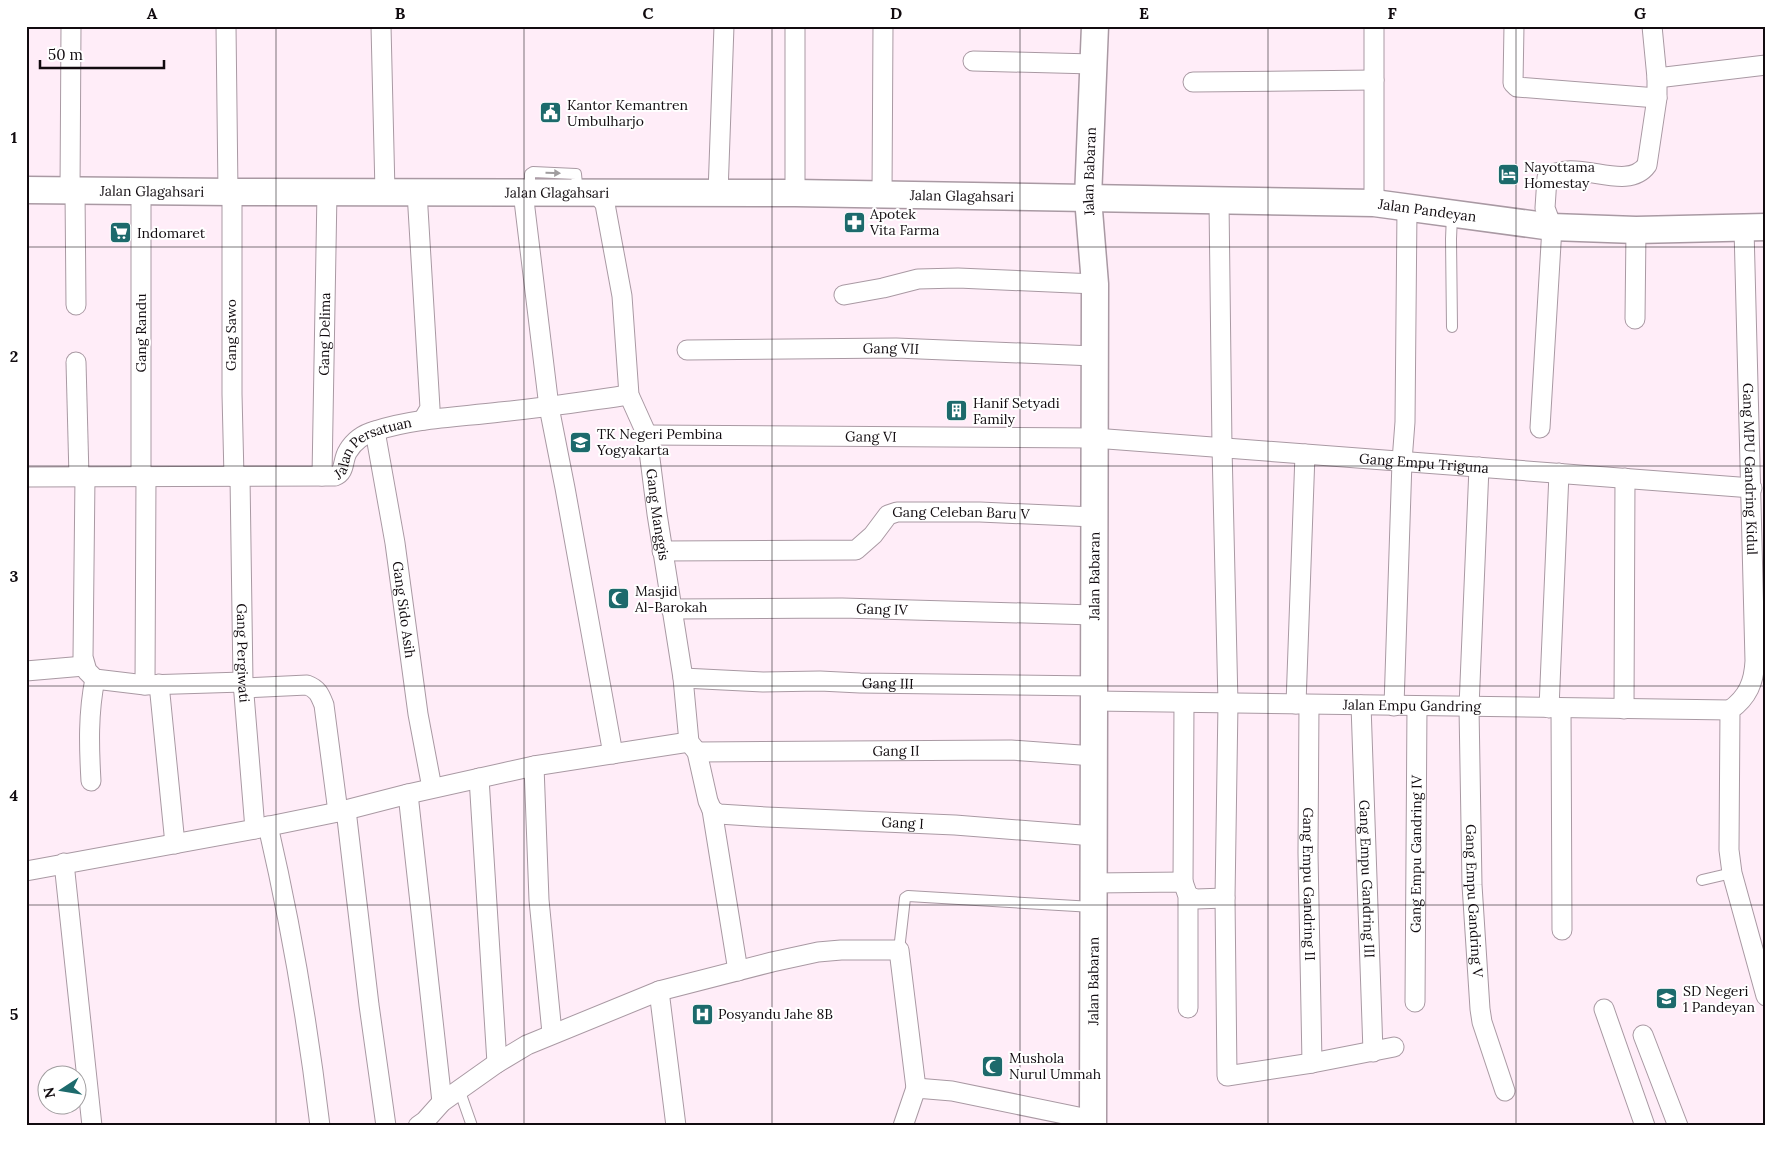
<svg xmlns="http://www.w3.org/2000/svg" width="1792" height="1152" font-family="Lora,serif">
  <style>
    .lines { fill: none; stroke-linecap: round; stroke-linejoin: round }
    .lane-casing { stroke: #a999a3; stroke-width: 12 }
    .street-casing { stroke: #a999a3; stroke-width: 21 }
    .secondary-casing { stroke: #a999a3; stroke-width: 29 }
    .lane { stroke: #fff; stroke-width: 10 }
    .street { stroke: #fff; stroke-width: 19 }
    .secondary { stroke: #fff; stroke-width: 26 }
    .oneway { fill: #a09d9f }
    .grid { fill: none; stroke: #110b0f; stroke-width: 1; stroke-opacity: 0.55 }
    .labels { text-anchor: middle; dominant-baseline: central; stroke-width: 4; stroke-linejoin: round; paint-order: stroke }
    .poi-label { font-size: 14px; fill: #110b0f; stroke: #fff; text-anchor: start }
    .street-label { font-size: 14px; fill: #110b0f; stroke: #fff }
    .neatline { fill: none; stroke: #110b0f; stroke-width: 2 }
    .grid-label { font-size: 16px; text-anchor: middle; font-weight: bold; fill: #110b0f }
  </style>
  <rect width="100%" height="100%" fill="#ffedf8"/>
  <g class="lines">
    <defs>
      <path id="lane" d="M524,191L530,183V174L533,172L576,174L577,184L572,191
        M1452,327L1451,239L1452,215
        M1702,880L1732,873
        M899,950L905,898L908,896L1093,907
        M459,1089L472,1126"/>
      <g id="street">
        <path d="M226,26L228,192"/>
        <path d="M381,26L385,192"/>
        <path d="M1514,26L1513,83L1517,87L1657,98"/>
        <path d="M973,61L1093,64"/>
        <path d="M1657,78L1766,65"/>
        <path d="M1193,82L1374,80"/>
        <path d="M70,191L71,26"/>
        <path d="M75,191L76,305"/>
        <path d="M141,191V476"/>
        <path d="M232,192V394L234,477"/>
        <path d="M417,192L430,408L423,420"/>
        <path d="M523,192L549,407L565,488L613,754"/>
        <path id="s1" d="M596,192L605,204L622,296L629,395L647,435L657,514L683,678L689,742L697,752L708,801L712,810L738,971"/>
        <path d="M718,193L724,26"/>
        <path d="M795,193V26"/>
        <path d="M882,194L883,26"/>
        <path d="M1219,201L1222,447L1228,703L1225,898L1227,1076L1312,1063L1394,1047"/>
        <path d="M1374,203V26"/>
        <path id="s2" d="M1744,228L1755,661C1754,682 1748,697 1730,710L1729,850L1732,873L1766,996"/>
        <path d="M844,295L883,288L918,279L958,278L1095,284"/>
        <path d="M1635,319L1636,230"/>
        <path id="s3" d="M687,350L896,348L1094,356"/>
        <path d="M76,362L79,477"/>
        <path d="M1540,428L1552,227L1545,208L1547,178C1575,156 1626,194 1647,165L1657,98V78L1652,26"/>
        <path id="s4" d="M375,431L395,543L418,714L432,788"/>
        <path id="s5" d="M647,435L1094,438L1752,488"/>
        <path id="s6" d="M1479,467L1469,707L1472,885L1480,1009L1482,1022L1505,1091"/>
        <path id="s7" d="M322,476L327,192"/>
        <path id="s8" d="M26,477L335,476C346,472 342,460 348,451C354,441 364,434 375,431C415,418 459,417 500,412C543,408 586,401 629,395"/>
        <path d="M85,477L83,657L87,671L95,679L145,685L243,682"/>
        <path id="s9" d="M240,477L243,682L255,829"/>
        <path id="s10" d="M662,551L856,550L873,535L888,515L897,512H980L1094,517"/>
        <path id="s11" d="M671,609L842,608L1094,615"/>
        <path d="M26,671L84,666"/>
        <path id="s12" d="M683,678L763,682L820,681L860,683L1094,686"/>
        <path d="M159,684L175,844"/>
        <path d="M145,685L146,476"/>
        <path d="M243,688L307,685C318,689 320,695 324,705L338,812"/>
        <path id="s13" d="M1094,701L1730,710"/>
        <path d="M1296,704L1305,454"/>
        <path id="s14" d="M1309,705L1308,853L1312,1063"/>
        <path id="s15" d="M1361,705L1373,1052"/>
        <path d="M1394,706L1402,461L1405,422L1407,209"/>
        <path d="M1549,708L1559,473"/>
        <path d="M1561,708L1562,930"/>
        <path d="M1624,709L1625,478"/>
        <path id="s16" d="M697,752L1011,750L1094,756"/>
        <path d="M534,766L539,900L552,1033"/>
        <path d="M479,778L497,1063"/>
        <path d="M91,781C89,747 88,713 95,679"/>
        <path d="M408,794L442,1102"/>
        <path d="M346,810L369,1005L386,1126"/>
        <path id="s17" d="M712,810L719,814L766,817L955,825L1094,836"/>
        <path d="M268,826C291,925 308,1025 320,1126"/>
        <path d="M64,863L92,1126"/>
        <path d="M26,871L255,829L338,812L408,794L534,766L689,742"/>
        <path d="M1183,882L1184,703"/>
        <path d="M1094,883L1183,882L1188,896V1008"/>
        <path d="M1188,896L1196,899L1225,898"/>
        <path d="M659,991L676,1126"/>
        <path id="s18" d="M1415,1002L1417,706"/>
        <path d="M1604,1009L1645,1126"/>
        <path d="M1643,1035L1678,1126"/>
        <path d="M418,1126L425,1121L442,1102L497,1063L527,1045L659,991L772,962L818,952L841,950H899L916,1088"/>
        <path d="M903,1126L916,1088L952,1091L1093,1120"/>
      </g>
      <g id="secondary">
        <path id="s19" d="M26,190L232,192L795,193L1374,203L1552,227L1636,230L1766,227"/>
        <path id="s20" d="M1093,1126L1095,284L1088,198L1095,26"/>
      </g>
    </defs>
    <!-- lane casing -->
    <use href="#lane" class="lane-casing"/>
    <!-- street casing -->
    <use href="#street" class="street-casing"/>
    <!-- secondary casing -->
    <use href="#secondary" class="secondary-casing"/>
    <!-- lane -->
    <use href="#lane" class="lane"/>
    <!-- street -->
    <use href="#street" class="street"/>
    <!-- secondary -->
    <use href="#secondary" class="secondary"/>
  </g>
  <!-- one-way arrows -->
  <defs><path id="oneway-solid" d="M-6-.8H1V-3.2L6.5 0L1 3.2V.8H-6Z" transform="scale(1.25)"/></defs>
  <use class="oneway" href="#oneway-solid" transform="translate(553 173) rotate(2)"/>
  <!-- grid -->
  <path class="grid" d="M276,26V1126M524,26V1126M772,26V1126M1020,26V1126M1268,26V1126M1516,26V1126M26,247H1766M26,466H1766M26,686H1766M26,905H1766"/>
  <!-- icons -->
  <defs>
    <symbol id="civic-square" viewBox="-11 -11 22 22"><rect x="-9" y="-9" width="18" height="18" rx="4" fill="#1d6a6c" stroke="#fff"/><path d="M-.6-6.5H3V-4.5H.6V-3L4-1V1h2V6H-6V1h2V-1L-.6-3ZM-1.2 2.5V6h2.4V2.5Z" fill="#fff"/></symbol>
    <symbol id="hotel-square" viewBox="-11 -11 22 22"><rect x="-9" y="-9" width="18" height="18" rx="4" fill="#1d6a6c" stroke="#fff"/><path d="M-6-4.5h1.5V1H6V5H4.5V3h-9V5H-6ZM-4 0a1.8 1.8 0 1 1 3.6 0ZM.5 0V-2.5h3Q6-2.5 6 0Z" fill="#fff"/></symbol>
    <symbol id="pharmacy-square" viewBox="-11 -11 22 22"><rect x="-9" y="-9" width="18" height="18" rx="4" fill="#1d6a6c" stroke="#fff"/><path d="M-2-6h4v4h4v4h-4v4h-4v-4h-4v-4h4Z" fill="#fff"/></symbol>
    <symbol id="supermarket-square" viewBox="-11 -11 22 22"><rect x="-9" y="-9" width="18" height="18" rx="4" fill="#1d6a6c" stroke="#fff"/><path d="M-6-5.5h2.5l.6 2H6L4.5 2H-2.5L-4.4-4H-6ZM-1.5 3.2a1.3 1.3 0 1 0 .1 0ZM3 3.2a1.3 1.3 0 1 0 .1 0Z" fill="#fff"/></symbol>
    <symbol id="building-square" viewBox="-11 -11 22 22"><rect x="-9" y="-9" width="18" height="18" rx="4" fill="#1d6a6c" stroke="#fff"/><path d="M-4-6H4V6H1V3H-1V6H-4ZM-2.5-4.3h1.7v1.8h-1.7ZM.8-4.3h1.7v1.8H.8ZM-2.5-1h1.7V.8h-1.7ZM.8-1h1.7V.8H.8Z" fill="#fff"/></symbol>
    <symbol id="school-square" viewBox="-11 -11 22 22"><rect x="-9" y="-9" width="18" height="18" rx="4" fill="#1d6a6c" stroke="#fff"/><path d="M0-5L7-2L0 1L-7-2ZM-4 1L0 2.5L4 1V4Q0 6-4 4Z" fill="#fff"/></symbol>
    <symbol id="mosque-square" viewBox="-11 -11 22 22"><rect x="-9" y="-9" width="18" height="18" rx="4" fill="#1d6a6c" stroke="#fff"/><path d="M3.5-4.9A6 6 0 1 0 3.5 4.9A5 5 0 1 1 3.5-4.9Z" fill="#fff"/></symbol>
    <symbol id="hospital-square" viewBox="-11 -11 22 22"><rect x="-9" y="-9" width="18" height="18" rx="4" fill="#1d6a6c" stroke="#fff"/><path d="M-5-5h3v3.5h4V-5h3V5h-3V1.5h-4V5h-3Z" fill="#fff"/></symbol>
  </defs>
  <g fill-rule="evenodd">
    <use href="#civic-square" x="538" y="100" width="25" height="25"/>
    <use href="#hotel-square" x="1496" y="162" width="25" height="25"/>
    <use href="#pharmacy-square" x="842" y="210" width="25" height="25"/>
    <use href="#supermarket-square" x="108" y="220" width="25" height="25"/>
    <use href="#building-square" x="944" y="398" width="25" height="25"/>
    <use href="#school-square" x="568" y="430" width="25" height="25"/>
    <use href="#mosque-square" x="606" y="586" width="25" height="25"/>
    <use href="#school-square" x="1654" y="986" width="25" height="25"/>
    <use href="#hospital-square" x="690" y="1002" width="25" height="25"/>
    <use href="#mosque-square" x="980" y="1054" width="25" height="25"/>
  </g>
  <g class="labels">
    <!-- poi labels -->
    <g class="poi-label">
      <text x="567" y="105">Kantor Kemantren<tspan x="567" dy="16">Umbulharjo</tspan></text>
      <text x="1524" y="167">Nayottama<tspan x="1524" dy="16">Homestay</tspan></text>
      <text x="870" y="214">Apotek<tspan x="870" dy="16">Vita Farma</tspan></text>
      <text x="137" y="233">Indomaret</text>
      <text x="973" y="403">Hanif Setyadi<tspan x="973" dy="16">Family</tspan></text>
      <text x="597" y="434">TK Negeri Pembina<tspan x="597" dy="16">Yogyakarta</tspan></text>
      <text x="635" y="591">Masjid<tspan x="635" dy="16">Al-Barokah</tspan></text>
      <text x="1683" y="991">SD Negeri<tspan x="1683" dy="16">1 Pandeyan</tspan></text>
      <text x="718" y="1014">Posyandu Jahe 8B</text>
      <text x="1009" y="1058">Mushola<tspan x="1009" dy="16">Nurul Ummah</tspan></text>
    </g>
    <!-- street labels -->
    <g class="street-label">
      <text stroke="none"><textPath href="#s20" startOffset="955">Jalan Babaran</textPath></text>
      <text stroke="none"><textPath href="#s19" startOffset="126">Jalan Glagahsari</textPath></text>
      <text stroke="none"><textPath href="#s19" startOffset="531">Jalan Glagahsari</textPath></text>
      <text stroke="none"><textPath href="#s19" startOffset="936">Jalan Glagahsari</textPath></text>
      <text stroke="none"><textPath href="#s19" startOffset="1402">Jalan Pandeyan</textPath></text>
      <text transform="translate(141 333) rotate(-90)">Gang Randu</text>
      <text stroke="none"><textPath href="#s7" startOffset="142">Gang Delima</textPath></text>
      <text transform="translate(231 335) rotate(-90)">Gang Sawo</text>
      <text stroke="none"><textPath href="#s3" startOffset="204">Gang VII</textPath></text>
      <text stroke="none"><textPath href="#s5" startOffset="224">Gang VI</textPath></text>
      <text stroke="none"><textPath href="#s8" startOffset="360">Jalan Persatuan</textPath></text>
      <text stroke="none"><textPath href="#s5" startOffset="778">Gang Empu Triguna</textPath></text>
      <text stroke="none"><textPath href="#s2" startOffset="241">Gang MPU Gandring Kidul</textPath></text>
      <text stroke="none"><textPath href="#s1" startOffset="332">Gang Manggis</textPath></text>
      <text stroke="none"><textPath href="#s10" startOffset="315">Gang Celeban Baru V</textPath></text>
      <text stroke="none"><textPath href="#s20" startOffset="550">Jalan Babaran</textPath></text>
      <text stroke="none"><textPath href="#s11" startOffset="211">Gang IV</textPath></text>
      <text stroke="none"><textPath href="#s4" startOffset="181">Gang Sido Asih</textPath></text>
      <text stroke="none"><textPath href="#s9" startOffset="176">Gang Pergiwati</textPath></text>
      <text stroke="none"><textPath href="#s12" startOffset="205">Gang III</textPath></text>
      <text stroke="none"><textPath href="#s13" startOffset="318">Jalan Empu Gandring</textPath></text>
      <text stroke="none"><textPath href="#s16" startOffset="199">Gang II</textPath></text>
      <text stroke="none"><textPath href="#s17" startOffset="192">Gang I</textPath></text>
      <text stroke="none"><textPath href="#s18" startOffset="148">Gang Empu Gandring IV</textPath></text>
      <text stroke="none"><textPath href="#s15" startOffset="174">Gang Empu Gandring III</textPath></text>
      <text stroke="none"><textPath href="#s14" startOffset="179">Gang Empu Gandring II</textPath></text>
      <text stroke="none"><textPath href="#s6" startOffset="434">Gang Empu Gandring V</textPath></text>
      <text stroke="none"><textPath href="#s20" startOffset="145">Jalan Babaran</textPath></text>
    </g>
  </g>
  <!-- border -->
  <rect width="1792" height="1152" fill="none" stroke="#ffffff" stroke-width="55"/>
  <!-- north arrow -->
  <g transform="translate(62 1090) rotate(258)"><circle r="24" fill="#ffffff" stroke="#a09d9f"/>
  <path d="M0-4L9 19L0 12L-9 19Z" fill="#1d6a6c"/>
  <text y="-8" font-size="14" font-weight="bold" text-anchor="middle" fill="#110b0f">N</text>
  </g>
  <!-- scale -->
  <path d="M40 60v8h124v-8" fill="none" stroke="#110b0f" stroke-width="2.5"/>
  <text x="48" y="60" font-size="15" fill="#110b0f" stroke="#ffffff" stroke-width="4" paint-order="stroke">50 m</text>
  <rect x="28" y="28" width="1736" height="1096" class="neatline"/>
  <g class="grid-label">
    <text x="152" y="19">A</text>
    <text x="400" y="19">B</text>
    <text x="648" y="19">C</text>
    <text x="896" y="19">D</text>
    <text x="1144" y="19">E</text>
    <text x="1392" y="19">F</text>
    <text x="1640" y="19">G</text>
    <text x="14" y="143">1</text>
    <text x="14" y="362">2</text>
    <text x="14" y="582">3</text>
    <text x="14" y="801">4</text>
    <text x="14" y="1020">5</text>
  </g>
</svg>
